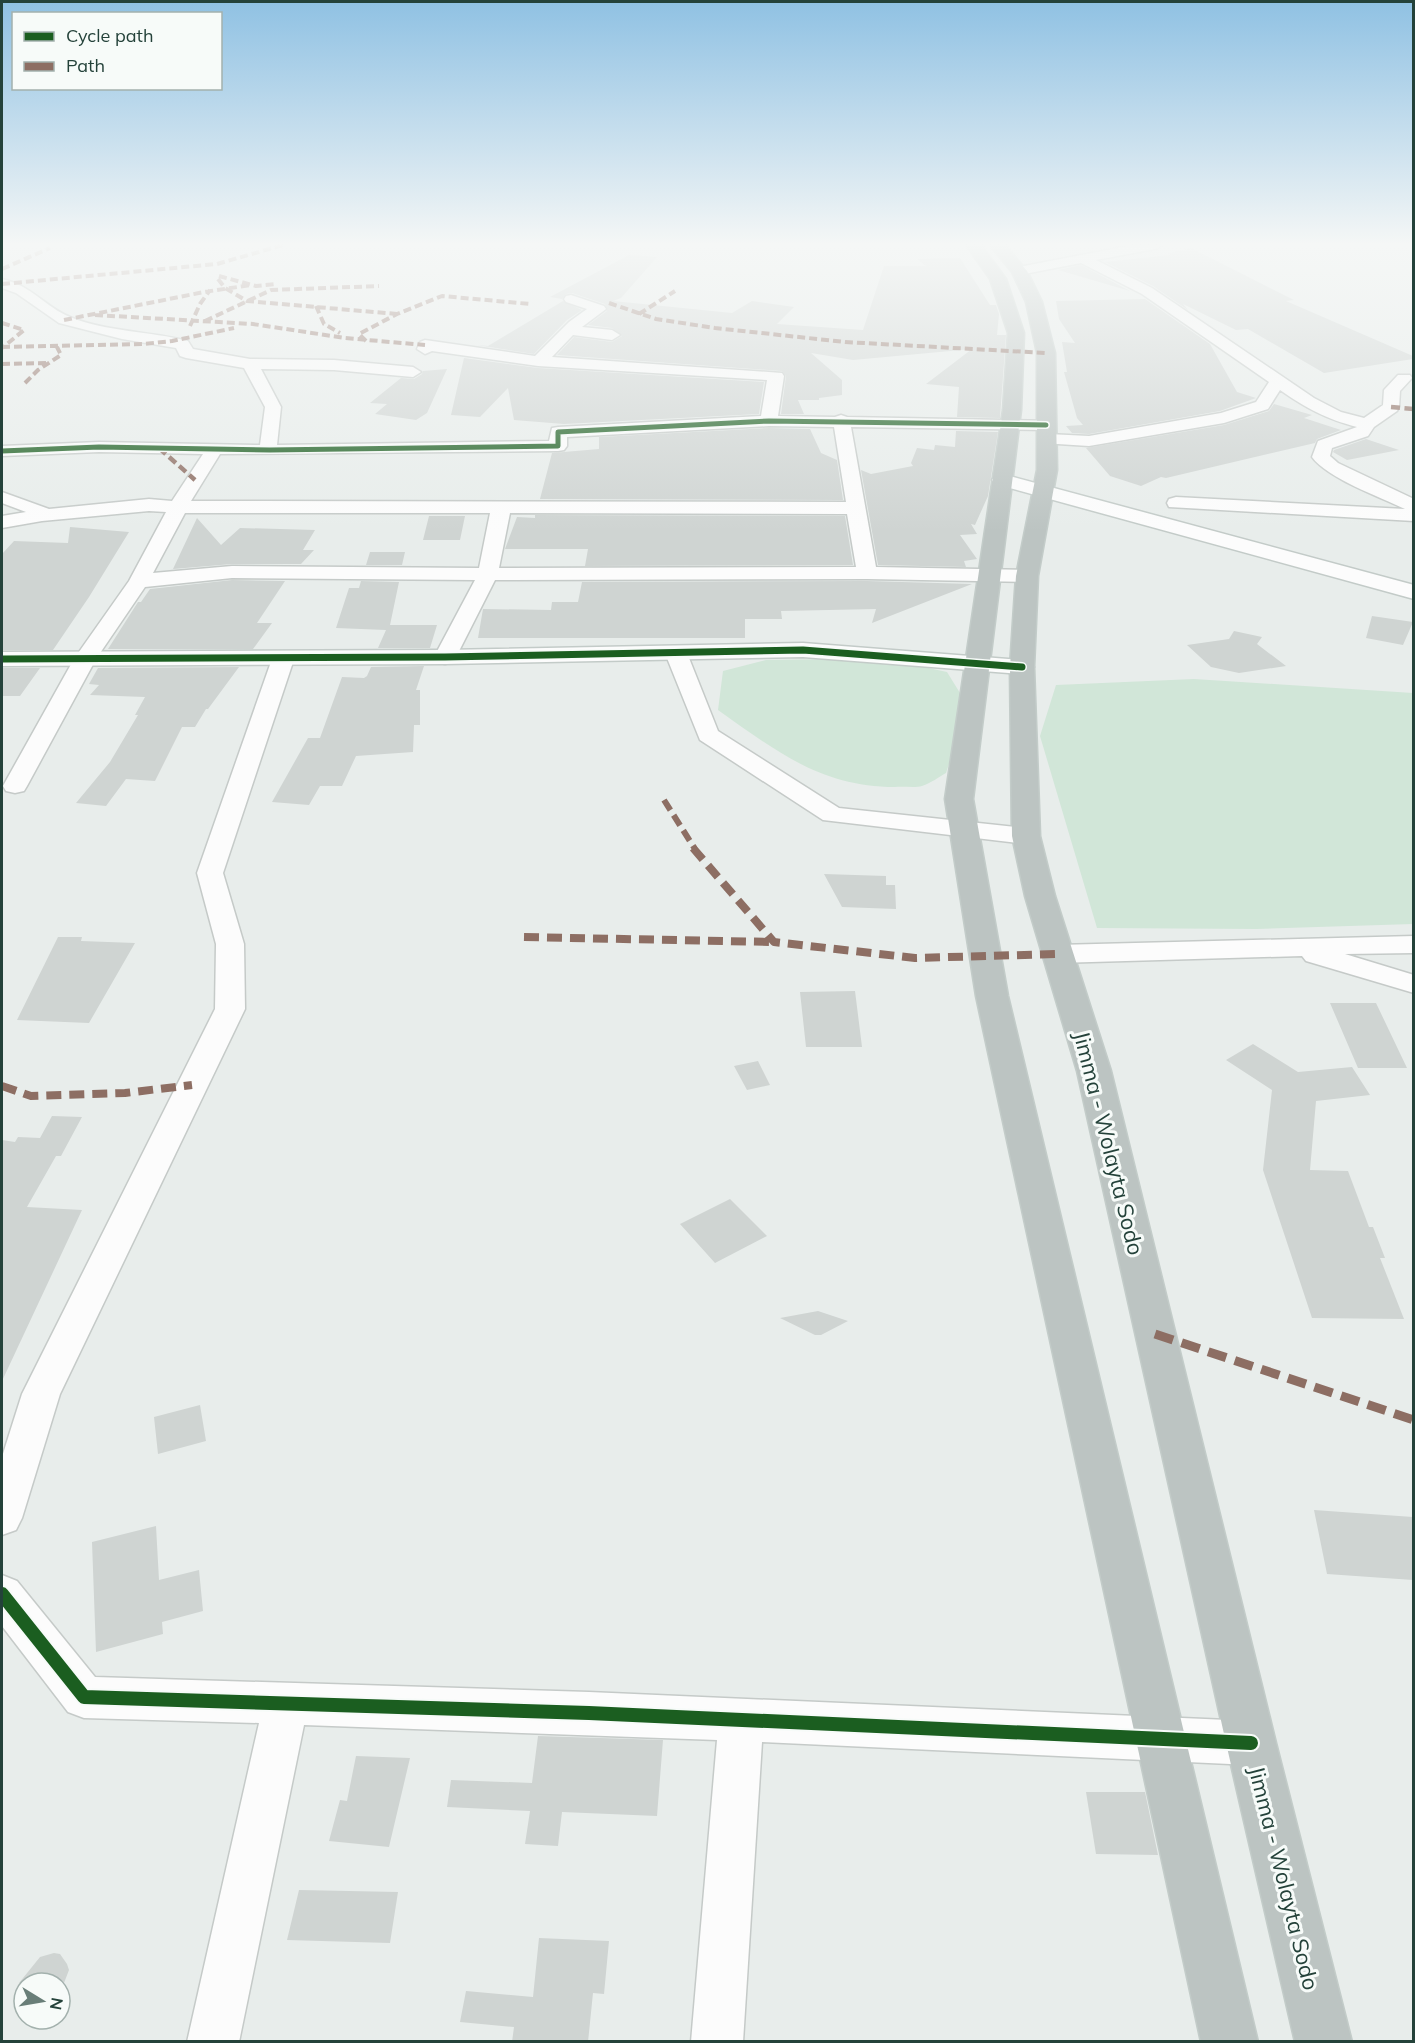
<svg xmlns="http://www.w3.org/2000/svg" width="1415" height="2043" font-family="Mulish,sans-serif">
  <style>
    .green { fill: #d1e6d8 }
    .building { fill: #cfd4d2 }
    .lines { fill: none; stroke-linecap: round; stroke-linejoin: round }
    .street-casing { stroke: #c5cac8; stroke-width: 3 }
    .secondary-casing { stroke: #c3cbc8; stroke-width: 3 }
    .highway-casing { stroke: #c3ccc9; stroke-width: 3 }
    .street { fill: #fcfcfc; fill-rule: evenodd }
    .secondary { fill: #fcfcfc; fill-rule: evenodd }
    .highway { fill: #bcc4c2; fill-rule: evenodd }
    .quiet-far4 { stroke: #8d6e63; stroke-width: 4; stroke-dasharray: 8 4; stroke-linecap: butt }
    .quiet-far3 { stroke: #8d6e63; stroke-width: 4.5; stroke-dasharray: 9 4.5; stroke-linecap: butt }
    .quiet-far2 { stroke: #8d6e63; stroke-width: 6; stroke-dasharray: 12 6; stroke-linecap: butt }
    .quiet-far1 { stroke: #8d6e63; stroke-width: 8; stroke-dasharray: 15 8; stroke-linecap: butt }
    .quiet { stroke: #8d6e63; stroke-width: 9; stroke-dasharray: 19 9; stroke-linecap: butt }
    .cycleway-far2-casing { stroke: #f7fbf9; stroke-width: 8 }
    .cycleway-far1-casing { stroke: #f7fbf9; stroke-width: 10 }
    .cycleway-casing { stroke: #f7fbf9; stroke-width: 18 }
    .cycleway-far2 { stroke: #1b5e20; stroke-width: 5 }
    .cycleway-far1 { stroke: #1b5e20; stroke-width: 7 }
    .cycleway { stroke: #1b5e20; stroke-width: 14 }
    .labels { text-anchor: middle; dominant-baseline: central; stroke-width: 6; stroke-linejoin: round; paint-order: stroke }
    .street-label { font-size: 22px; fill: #24423a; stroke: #f7fbf9 }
  </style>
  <rect width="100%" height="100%" fill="#e8edeb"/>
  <!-- green -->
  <path class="green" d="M841,659L905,663L947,672L960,693L958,737L946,773C939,777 931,783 922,786C915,788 903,786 895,787C821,787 776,751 718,710L723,671L766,660Z
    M1194,679L1413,693V924L1257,929L1097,928L1040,736L1056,685Z"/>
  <!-- building -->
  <path class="building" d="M1191,248L1294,300L1286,301L1413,356V359L1324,373L1248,329L1236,330L1183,304L1188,310L1153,286L1105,262L1170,255L1168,253Z
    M629,255L657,257L621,298L613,301L732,313L752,301L794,307L777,324L863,330L884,266H926L917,259L960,258L990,305H996L999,314L997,335H1006L1000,418L957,417L959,387L926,384L972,349L853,360L811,353L842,380V395L819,398V400H798L804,414H781L786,376L782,371L557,355L574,337L612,342L622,336L612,328L588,325L607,311L605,304L572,293L566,294L562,299L550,297Z
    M1081,265L1130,291L1058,270Z
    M1145,299L1210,344L1237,392L1256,398L1220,411L1089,434L1072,433L1066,426L1083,425L1077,418L1064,372H1067L1062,342L1075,343L1059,319L1056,301Z
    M563,301L582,310L567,320L534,354L477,345L488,346Z
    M464,358L538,368L764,382L759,414L564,424L514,420L508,388L480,417L451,415Z
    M447,369L427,413L416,420L375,414L387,404L370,403L401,378L414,379L422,374L423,371Z
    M1274,404L1312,415L1304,418L1341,430L1317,439L1315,443L1166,478L1161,477L1141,486L1110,476L1086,448L1224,425L1269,411Z
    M769,428L810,429L821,453L837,460L843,500L540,499L552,453L599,449V437Z
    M956,431L998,432L988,496L975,525L971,524L977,534L960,535L977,559L964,561L966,567L878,565L861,470L871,474L913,466L911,463L917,448L934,450L935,445L955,447Z
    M1366,439L1399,450L1347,460L1333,452L1334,450Z
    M535,515L845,516L853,565L585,566L588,549H505L517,517L535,518Z
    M429,516H465L460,540H423Z
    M197,518L221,545L240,528L315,530L303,550H314L301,564H232L173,569Z
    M70,527L129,532L89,597L53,650H2V554L14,541L68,543Z
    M370,552H405L402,565H366Z
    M232,580L285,581L257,623H272L253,649H108L138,602H141L150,589Z
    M361,581L399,582L390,625H437L430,648H378L386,630L336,628L349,588H359Z
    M867,581L972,584L872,623L876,609L781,611L782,619H745V638H478L483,609L551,610L552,602H578L582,582Z
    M1372,616L1413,622L1403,645L1366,638Z
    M1234,631L1262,637L1257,644L1286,666L1239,673L1211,667L1187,645L1229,639Z
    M424,666L416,690H420V725H414L413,752L356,756L342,786H320L309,805L272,802L308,738H320L342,677L364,678L367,676L371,667Z
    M239,667L208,709H206L195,727H182L155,781L126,779L106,806L76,803L110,762L138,715H135L145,697L90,695L99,685L89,684L98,668Z
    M2,668H40L20,696H2Z
    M824,874L886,876V885H895L896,909L842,907Z
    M58,937H82L81,941L135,943L89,1023L17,1020Z
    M855,991L862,1047H806L800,992Z
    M1330,1003H1376L1407,1068H1358Z
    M1253,1044L1298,1072L1352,1067L1370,1095L1316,1101L1310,1170L1348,1171L1369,1227H1373L1385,1258H1380L1404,1319L1312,1318L1263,1170L1272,1090L1226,1060Z
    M758,1061L770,1085L747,1090L734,1066Z
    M52,1116L82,1117L61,1156H56L27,1207L82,1210L2,1381V1140L15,1142L18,1137L40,1138Z
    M730,1199L767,1236L715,1263L680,1224Z
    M818,1311L848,1321L821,1335H815L780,1318Z
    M200,1405L206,1441L158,1454L154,1417Z
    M1314,1510L1413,1517V1580L1327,1574Z
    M156,1526L159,1580L199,1570L203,1611L162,1622L163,1634L96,1652L92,1542Z
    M538,1736L663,1740L657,1816L562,1812L558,1846L525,1844L530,1811L447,1807L451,1780L532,1783Z
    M356,1756L410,1758L389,1847L329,1841L340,1800L347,1801Z
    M1086,1792H1145L1158,1855L1096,1854Z
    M299,1890L398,1892L390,1943L287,1940Z
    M539,1938L609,1941L604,1994L593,1993L588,2042H512L514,2027L460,2022L466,1991L533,1997Z
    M54,1953L60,1954L67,1964L69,1970L64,1983H19L40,1957Z"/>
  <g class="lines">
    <defs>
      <path id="street" d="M1133,245H1162L1155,249L1096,260L1152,288L1314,398L1341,412L1364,418L1383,405L1384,390L1398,375H1410L1412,378L1400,391L1399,407L1397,411L1374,427L1368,436L1332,448L1330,456L1338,463L1414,499V521L1169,507L1167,503L1169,499L1176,497L1405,509C1380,497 1327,478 1312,457L1318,441L1357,427C1326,419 1306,408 1280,390L1268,409L1224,423L1089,446L1042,443L1039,439L1042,435L1048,434L1089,436L1221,413L1256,402L1269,382L1142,294L1081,263L1019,275L1012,271L1019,267Z
        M2,279C33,286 45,307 70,317C107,332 150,331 188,341L193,349L250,359L334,360L413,367L421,372L413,377L334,370L261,369L281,407L277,445L549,441L552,428L558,427L761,416L767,380L538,366L432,351L425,354L417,349L420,342L425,340L535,356L569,322L587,309L566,302L564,299L566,296L571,295L604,306L606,309L582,327L612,330L620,335L612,340L573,335L552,357L782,373L784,376L778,416L835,417L841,415L847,417L1052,421L1055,425L1052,429L1046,430L851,427L876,567L1027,570L1034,572L1037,576L1034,580L1027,582L867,579L495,580L456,657L453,662L445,664L437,662L434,657L475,580L232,578L145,587L96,659L27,786L24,791L15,793L6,791L3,786L74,659L129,581L166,512L149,511L42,521L2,528V516L26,512L2,503V492L49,509L149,499L172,501L203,454L99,452L2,456V446L99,442L260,445L265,407L244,368L186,358L180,356L176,348L122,339L59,323L16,293L2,288ZM769,426L834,427L846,502L191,501L220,454L558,451L564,450L567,446V437ZM185,513H490L479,568L232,566L153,573ZM510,513L847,514L856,567L499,568Z
        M676,646L684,648L687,653L718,731L839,808L1026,828L1035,830L1039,836L1035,842L1026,844L823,820L700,740L665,653L668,648Z
        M283,652L291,654L294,659L223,873L244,944L245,1009L60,1394L22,1518L16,1530L2,1535V1457L22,1394L215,1009L216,944L197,873L272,659L275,654Z
        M1414,936V953L1345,954L1414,975V993L1306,961L1302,956L1057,963L1047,960L1043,954L1047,948L1057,945Z
        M2,1575L17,1581L95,1677L589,1692L1251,1721L1267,1728L1274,1743L1267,1758L1251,1765L762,1742L743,2042H691L717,1740L304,1725L239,2042H187L259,1723L84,1718L68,1712L2,1626Z"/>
      <path id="secondary" d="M1002,474L1414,585V599L995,484L992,480L995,476Z
        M803,643L1022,660L1031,662L1034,667L1031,672L1022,674L803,657L445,664L2,666V652L445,650Z"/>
      <path id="highway" d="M966,245H981L1006,279L1024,333L1021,410L973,799L1008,996L1258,2042H1201L976,996L945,799L1003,410L1008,333L990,279Z
        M990,245H1005L1027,271L1042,302L1055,353L1057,470L1038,576L1034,667L1040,836L1055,896L1111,1071L1276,1743L1352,2042H1295L1226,1743L1077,1071L1025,896L1012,836L1010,667L1016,576L1037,470V353L1026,302L1012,272Z"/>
    </defs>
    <!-- street casing -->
    <use href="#street" class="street-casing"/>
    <!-- secondary casing -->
    <use href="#secondary" class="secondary-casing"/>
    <!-- highway casing -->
    <use href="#highway" class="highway-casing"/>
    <!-- street -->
    <use href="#street" class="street"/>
    <!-- secondary -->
    <use href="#secondary" class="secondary"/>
    <!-- highway -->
    <use href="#highway" class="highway"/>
    <!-- quiet-far4 -->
    <path class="quiet-far4" d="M2,269L50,248
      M219,276L256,286L277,284
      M218,279L225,288L247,301L397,314
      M2,284L217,264L283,245
      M609,303L656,319L715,328L845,342L1046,353
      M316,306L324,324L340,333
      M639,314L675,291
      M95,315L253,324L345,338L425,345
      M64,320L204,292L251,285
      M205,321L271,290L379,286
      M2,323L24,330L2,348
      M190,326L200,304L210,290
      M366,341L359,334L397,314L442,296L530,304
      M2,347L143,344L172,341L234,328
      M2,364L49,363
      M25,383L38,370L61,355L57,347"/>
    <!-- quiet-far3 -->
    <path class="quiet-far3" d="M1391,407L1414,409
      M159,448L195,480"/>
    <!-- quiet-far2 -->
    <path class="quiet-far2" d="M664,800L695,849"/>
    <!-- quiet-far1 -->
    <path class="quiet-far1" d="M693,848L774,942L915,958L1057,954
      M524,937L774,942
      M2,1086L31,1096L125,1093L192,1085"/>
    <!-- quiet -->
    <path class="quiet" d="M1155,1334L1414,1420"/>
    <defs>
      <path id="cycleway-far2" d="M2,451L99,447L270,450L558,446V432L769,421L1046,425"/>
      <path id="cycleway-far1" d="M2,659L445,657L803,650L1022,667"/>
      <path id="cycleway" d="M2,1594L84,1697L589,1713L1251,1743"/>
    </defs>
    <!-- cycleway-far2 casing -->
    <use href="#cycleway-far2" class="cycleway-far2-casing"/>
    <!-- cycleway-far1 casing -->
    <use href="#cycleway-far1" class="cycleway-far1-casing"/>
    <!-- cycleway casing -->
    <use href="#cycleway" class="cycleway-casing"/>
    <!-- cycleway-far2 -->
    <use href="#cycleway-far2" class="cycleway-far2"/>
    <!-- cycleway-far1 -->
    <use href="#cycleway-far1" class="cycleway-far1"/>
    <!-- cycleway -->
    <use href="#cycleway" class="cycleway"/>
  </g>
  <!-- sky -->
  <linearGradient id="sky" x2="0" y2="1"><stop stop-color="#8fc1e3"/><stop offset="0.46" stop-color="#f5f7f6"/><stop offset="1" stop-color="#f5f7f6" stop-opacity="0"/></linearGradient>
  <rect width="1415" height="531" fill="url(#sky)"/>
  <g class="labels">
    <!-- street labels -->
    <g class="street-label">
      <text transform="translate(1109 1143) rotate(76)">Jimma - Wolayta Sodo</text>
      <text transform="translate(1284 1878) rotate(76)">Jimma - Wolayta Sodo</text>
    </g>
  </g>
  <!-- border -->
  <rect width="1415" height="2043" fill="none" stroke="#24423a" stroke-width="6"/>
  <!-- legend -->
  <rect x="12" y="12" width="210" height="78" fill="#f7fbf9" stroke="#a3b1ad" stroke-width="1.5"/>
  <rect x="24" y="32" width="30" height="9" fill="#1b5e20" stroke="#a3b1ad" stroke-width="1.5"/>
  <text x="66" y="42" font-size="18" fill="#24423a">Cycle path</text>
  <rect x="24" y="62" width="30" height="9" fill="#8d6e63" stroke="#a3b1ad" stroke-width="1.5"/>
  <text x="66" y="72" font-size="18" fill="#24423a">Path</text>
  <!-- north arrow -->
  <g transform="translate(42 2001) rotate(101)"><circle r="28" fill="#f7fbf9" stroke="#a3b1ad" stroke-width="1.5"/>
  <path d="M0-4.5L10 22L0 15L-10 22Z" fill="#697e78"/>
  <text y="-9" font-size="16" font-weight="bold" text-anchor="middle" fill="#24423a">N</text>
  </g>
</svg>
